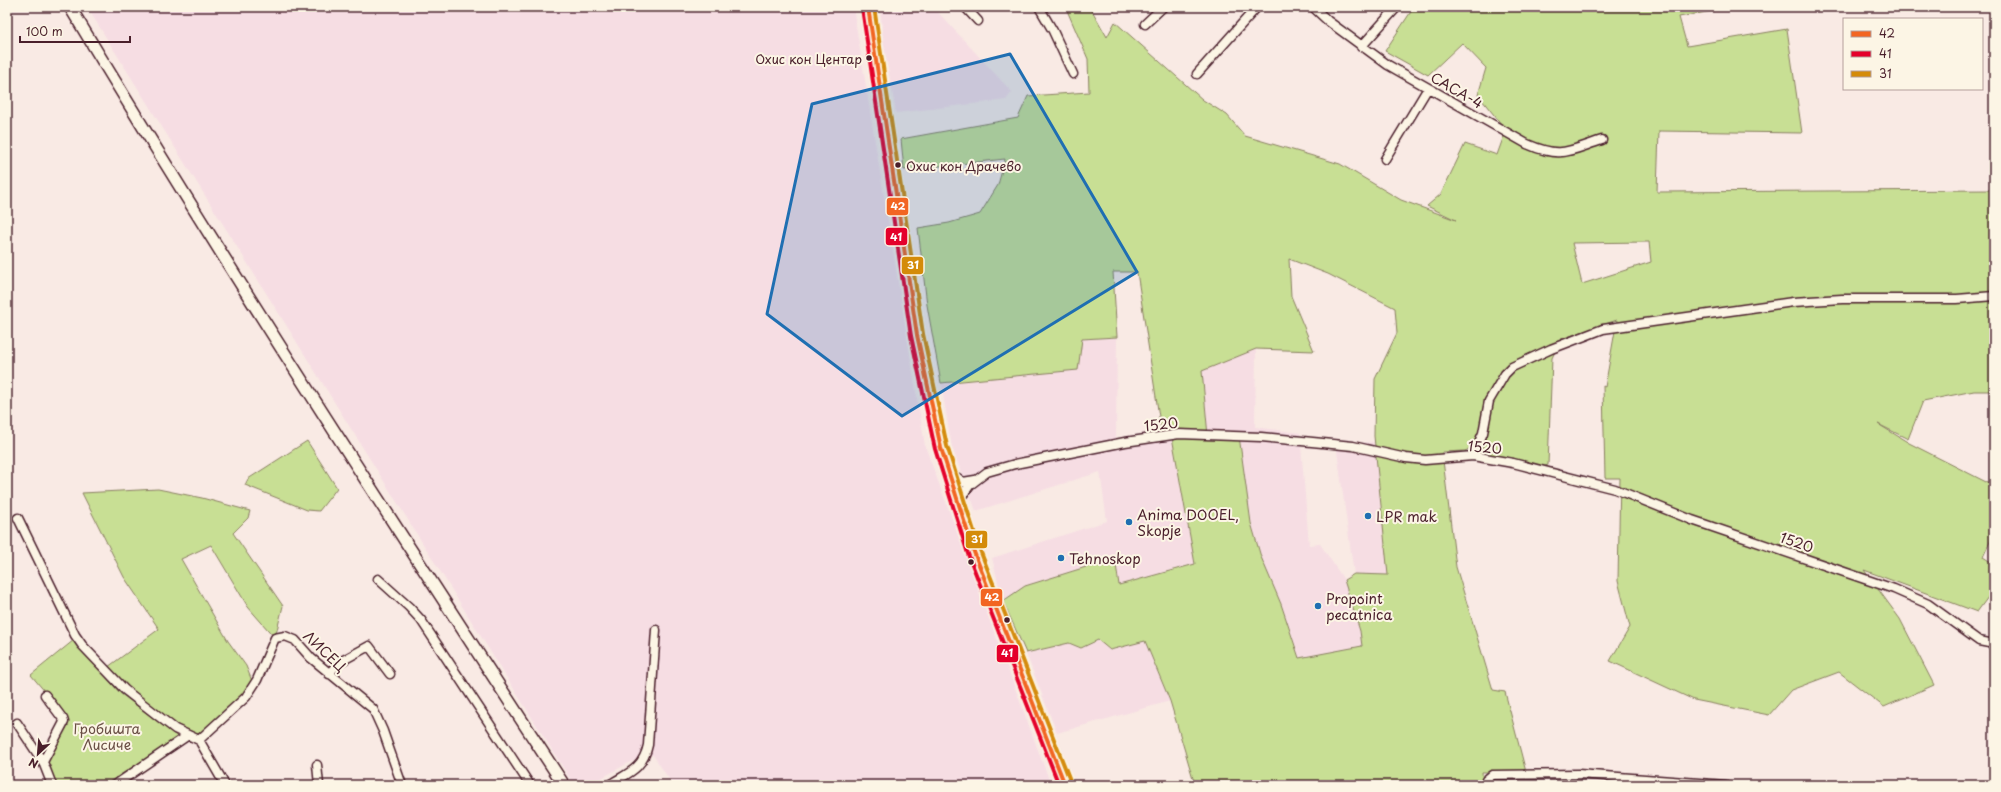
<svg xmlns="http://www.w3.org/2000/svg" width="2001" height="792" font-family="'Playpen Sans',sans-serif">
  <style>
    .built { fill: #f6dde3 }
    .green { fill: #c8df94; stroke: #897f60; fill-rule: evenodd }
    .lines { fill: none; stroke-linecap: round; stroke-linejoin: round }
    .minor-casing { stroke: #4a1f2b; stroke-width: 11 }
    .tertiary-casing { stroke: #4a1f2b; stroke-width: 14 }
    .secondary-casing { stroke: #4a1f2b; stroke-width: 15 }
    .minor { stroke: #fcf5e5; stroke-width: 8 }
    .tertiary { stroke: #fcf5e5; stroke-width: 11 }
    .secondary { stroke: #fcf5e5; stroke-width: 12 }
    .bus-1-casing { stroke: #fcf5e5; stroke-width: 7 }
    .bus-2-casing { stroke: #fcf5e5; stroke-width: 7 }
    .bus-3-casing { stroke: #fcf5e5; stroke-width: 7 }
    .bus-1 { stroke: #f26522; stroke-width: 4 }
    .bus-2 { stroke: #e4002b; stroke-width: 4 }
    .bus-3 { stroke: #d48b09; stroke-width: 4 }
    .marked { fill: #1f6fb2; fill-opacity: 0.2; stroke: #1f6fb2; stroke-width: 3; stroke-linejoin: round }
    .bus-dot { fill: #4a1f2b; stroke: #fcf5e5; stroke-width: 1.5 }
    .poi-dot { fill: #1f6fb2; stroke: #fcf5e5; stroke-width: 1.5 }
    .labels { text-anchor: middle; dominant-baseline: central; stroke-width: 4; stroke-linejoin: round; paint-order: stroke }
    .bus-label { font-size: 13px; fill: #4a1f2b; stroke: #fcf5e5; text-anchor: end }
    .street-label { font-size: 14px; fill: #4a1f2b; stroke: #fcf5e5 }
    .poi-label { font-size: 14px; fill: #4a1f2b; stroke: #fcf5e5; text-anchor: start }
    .park-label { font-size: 14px; fill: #6a4f45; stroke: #fcf5e5 }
    .line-badge { stroke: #fcf5e5; stroke-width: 1.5 }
    .badge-label { font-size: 11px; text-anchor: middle; font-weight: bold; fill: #fff }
  </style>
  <rect width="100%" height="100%" fill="#f9eae4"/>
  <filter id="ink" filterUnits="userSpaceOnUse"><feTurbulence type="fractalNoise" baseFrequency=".025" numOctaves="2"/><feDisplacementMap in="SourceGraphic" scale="8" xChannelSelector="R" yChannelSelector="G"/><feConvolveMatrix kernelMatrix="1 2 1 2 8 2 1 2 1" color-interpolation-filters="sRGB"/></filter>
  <g filter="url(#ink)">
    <!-- built -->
    <path class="built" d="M87,7H853L925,446L1051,785H673L653,755L630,762L589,785H574Z
      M880,7H933L1012,92L1006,100L896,113L884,45Z
      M1117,337L1116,439L1161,430L1171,437L1195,564L1119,585L1114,558L1025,586L1003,601L992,558L1107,521L1100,472L976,511L952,447L941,383L1077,370L1082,339Z
      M1256,349L1255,427L1300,433L1309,545L1320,544L1344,580L1360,631L1362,646L1299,658L1281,604L1261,557L1251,523L1239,436L1208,438L1202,370Z
      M1375,442L1383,533L1390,575L1354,574L1336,444Z
      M1098,640L1110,650L1145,641L1170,701L1057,733L1026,653L1069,643L1081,648Z"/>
    <!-- green -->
    <path class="green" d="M1067,7H1090L1107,37L1115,22L1203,100L1227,115L1245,136L1340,164L1401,200L1456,220L1427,206L1441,194L1465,144L1497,155L1506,130L1478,95L1486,68L1462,43L1428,75L1385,51L1414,7H1734L1679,17L1687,46L1787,29L1802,133L1659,131L1657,192L1994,190V391H1974L1923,401L1908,439L1878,424L1909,443L1994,486V533L1983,557L1994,564V589L1977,612L1864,570L1900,619L1934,685L1884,707L1839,672L1791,690L1769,715L1694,700L1610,661L1630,627L1618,581L1620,478H1605L1603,386L1605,387L1617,320L1561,339L1552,358L1548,465L1534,470L1479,458L1471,448L1465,451L1442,452L1456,567L1493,690L1505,692L1526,772H1482L1483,785H1195L1170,701L1145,641L1110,650L1098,640L1081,648L1069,643L1026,653L1003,601L1025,586L1115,558L1119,585L1195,564L1172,437L1161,430L1137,272H1113L1117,337L1082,339L1078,370L941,383L927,305L918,228L949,223L980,214L998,185L1005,159L904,170L901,139L1018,118L1028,96L1089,92L1088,59L1066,8ZM1649,242L1651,262L1582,284L1572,243ZM1289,259L1328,274L1395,308L1397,333L1375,379L1374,436L1388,575L1354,574L1344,580L1360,631L1362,646L1299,658L1281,604L1261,557L1251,523L1239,436H1208L1202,371L1256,349L1314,351L1291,296Z
      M307,441L337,488L319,511L307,510L245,485L248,479Z
      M158,489L202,498L250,511L248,518L233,533L283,606L275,638L248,607L211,545L181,559L228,641L246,666L254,686L199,740L187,736L104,670L159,629L124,577L82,493Z
      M74,640L120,693L179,738L104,785H57L48,768V758L68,725L61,711L31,675Z"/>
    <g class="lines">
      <defs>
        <path id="minor" d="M965,7L978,21
          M1039,7L1053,31L1073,74
          M1313,7L1328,21L1388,65L1527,144C1561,159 1568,151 1602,140
          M1145,24L1163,7
          M1361,47L1397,7
          M1197,74L1257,7
          M1385,159L1428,88
          M1473,456L1483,433L1489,401L1505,374L1512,367L1551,349L1603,329L1793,302L1842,299H1957L1994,296
          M950,472L963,482L975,480
          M957,503L970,485L987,472L1015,464L1125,442L1179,434L1261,437L1353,446L1406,458L1425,460L1473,456L1513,463L1615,489L1692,520L1894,589L1928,604L1979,641L1994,644
          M18,518L75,635L82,645L125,690L175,729L199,740L225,785
          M378,579L409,607L421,620L530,785
          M329,674L338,663L369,646L390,674
          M17,723L43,762L52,785
          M199,740L246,697L257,680L275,638L285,636L295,640L311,658L373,709L383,731L402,785
          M43,762L64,722L63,719L45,695
          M317,765L319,785
          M115,785L187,736
          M609,785C628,773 643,769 648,745L656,630
          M1486,785V780L1492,775L1578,774L1726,785"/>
        <path id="tertiary" d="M70,7C228,270 396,528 564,785"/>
        <path id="secondary" d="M868,7L917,335L941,448L974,552L1065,785"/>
      </defs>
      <!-- minor casing -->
      <use href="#minor" class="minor-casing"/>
      <!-- tertiary casing -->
      <use href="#tertiary" class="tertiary-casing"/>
      <!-- secondary casing -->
      <use href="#secondary" class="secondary-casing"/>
      <!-- minor -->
      <use href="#minor" class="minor"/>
      <!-- tertiary -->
      <use href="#tertiary" class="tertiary"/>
      <!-- secondary -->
      <use href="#secondary" class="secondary"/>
      <defs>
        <path id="bus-1" d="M868,7L917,335L941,448L974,552L1065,785"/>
        <path id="bus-2" d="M862,8L911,336L935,449L968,554L1059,785"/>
        <path id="bus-3" d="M874,7L923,334L947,446L980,550L1071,783"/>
      </defs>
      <!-- bus-1 casing -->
      <use href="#bus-1" class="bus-1-casing"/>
      <!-- bus-2 casing -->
      <use href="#bus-2" class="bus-2-casing"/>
      <!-- bus-3 casing -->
      <use href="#bus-3" class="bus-3-casing"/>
      <!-- bus-1 -->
      <use href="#bus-1" class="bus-1"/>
      <!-- bus-2 -->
      <use href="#bus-2" class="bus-2"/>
      <!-- bus-3 -->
      <use href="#bus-3" class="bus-3"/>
    </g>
  </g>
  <!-- marked area -->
  <path class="marked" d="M1010,54L1137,272L902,416L767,314L812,104Z"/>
  <!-- markers -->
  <g class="bus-dot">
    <circle cx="869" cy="58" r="3.5"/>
    <circle cx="898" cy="165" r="3.5"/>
    <circle cx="971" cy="562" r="3.5"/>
    <circle cx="1007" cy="620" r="3.5"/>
  </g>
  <g class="poi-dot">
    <circle cx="1368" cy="516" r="4"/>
    <circle cx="1129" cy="522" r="4"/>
    <circle cx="1061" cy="558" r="4"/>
    <circle cx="1318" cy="606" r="4"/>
  </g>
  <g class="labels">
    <!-- bus labels -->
    <g class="bus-label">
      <text x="862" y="58">Охис кон Центар</text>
      <text x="906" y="165" text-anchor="start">Охис кон Драчево</text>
    </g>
    <!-- street labels -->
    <g class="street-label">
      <text transform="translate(1457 90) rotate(30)">САСА-4</text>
      <text transform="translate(1161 424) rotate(-7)">1520</text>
      <text transform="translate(1485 447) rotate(5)">1520</text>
      <text transform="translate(1797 542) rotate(19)">1520</text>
      <text transform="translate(325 651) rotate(43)">ЛИСЕЦ</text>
    </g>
    <!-- poi labels -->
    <g class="poi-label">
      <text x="1137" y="514">Anima DOOEL,<tspan x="1137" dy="16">Skopje</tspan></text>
      <text x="1376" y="516">LPR mak</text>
      <text x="1069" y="558">Tehnoskop</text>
      <text x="1326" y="598">Propoint<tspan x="1326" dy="16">pecatnica</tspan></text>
    </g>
    <!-- park labels -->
    <g class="park-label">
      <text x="107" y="728">Гробишта<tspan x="107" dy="16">Лисиче</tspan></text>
    </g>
  </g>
  <g class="line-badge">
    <rect x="886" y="197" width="23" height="19" rx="4" fill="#f26522"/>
    <rect x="885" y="227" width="23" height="19" rx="4" fill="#e4002b"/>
    <rect x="901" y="256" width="23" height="19" rx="4" fill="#d48b09"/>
    <rect x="965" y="530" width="23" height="19" rx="4" fill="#d48b09"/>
    <rect x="980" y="588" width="23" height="19" rx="4" fill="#f26522"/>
    <rect x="996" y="644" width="23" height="19" rx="4" fill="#e4002b"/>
  </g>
  <g class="badge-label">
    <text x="898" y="210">42</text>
    <text x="896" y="241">41</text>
    <text x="913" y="269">31</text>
    <text x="977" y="543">31</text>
    <text x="992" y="601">42</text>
    <text x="1007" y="657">41</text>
  </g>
  <!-- margin -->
  <rect width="2001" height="792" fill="none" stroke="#fcf5e5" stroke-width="24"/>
  <rect x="12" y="12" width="1977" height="768" fill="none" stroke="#4a1f2b" stroke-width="1.5" filter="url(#ink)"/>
  <!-- legend -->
  <rect x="1843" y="18" width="140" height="72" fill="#fcf5e5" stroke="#b59f9b"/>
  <rect x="1851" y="31" width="20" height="6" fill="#f26522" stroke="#b59f9b"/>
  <text x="1879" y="38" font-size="12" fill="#4a1f2b">42</text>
  <rect x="1851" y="51" width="20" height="6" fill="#e4002b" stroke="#b59f9b"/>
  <text x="1879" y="58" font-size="12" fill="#4a1f2b">41</text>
  <rect x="1851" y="71" width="20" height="6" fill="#d48b09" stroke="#b59f9b"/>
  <text x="1879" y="78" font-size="12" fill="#4a1f2b">31</text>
  <!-- north arrow -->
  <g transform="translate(38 754) rotate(206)" stroke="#fcf5e5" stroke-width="3" paint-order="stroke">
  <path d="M0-3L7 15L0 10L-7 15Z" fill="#4a1f2b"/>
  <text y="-6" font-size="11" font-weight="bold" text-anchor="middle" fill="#4a1f2b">N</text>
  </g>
  <!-- scale -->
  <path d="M20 36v6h110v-6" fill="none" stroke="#4a1f2b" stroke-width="2"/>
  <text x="26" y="36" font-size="12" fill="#4a1f2b" stroke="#fcf5e5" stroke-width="3" paint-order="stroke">100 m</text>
</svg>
